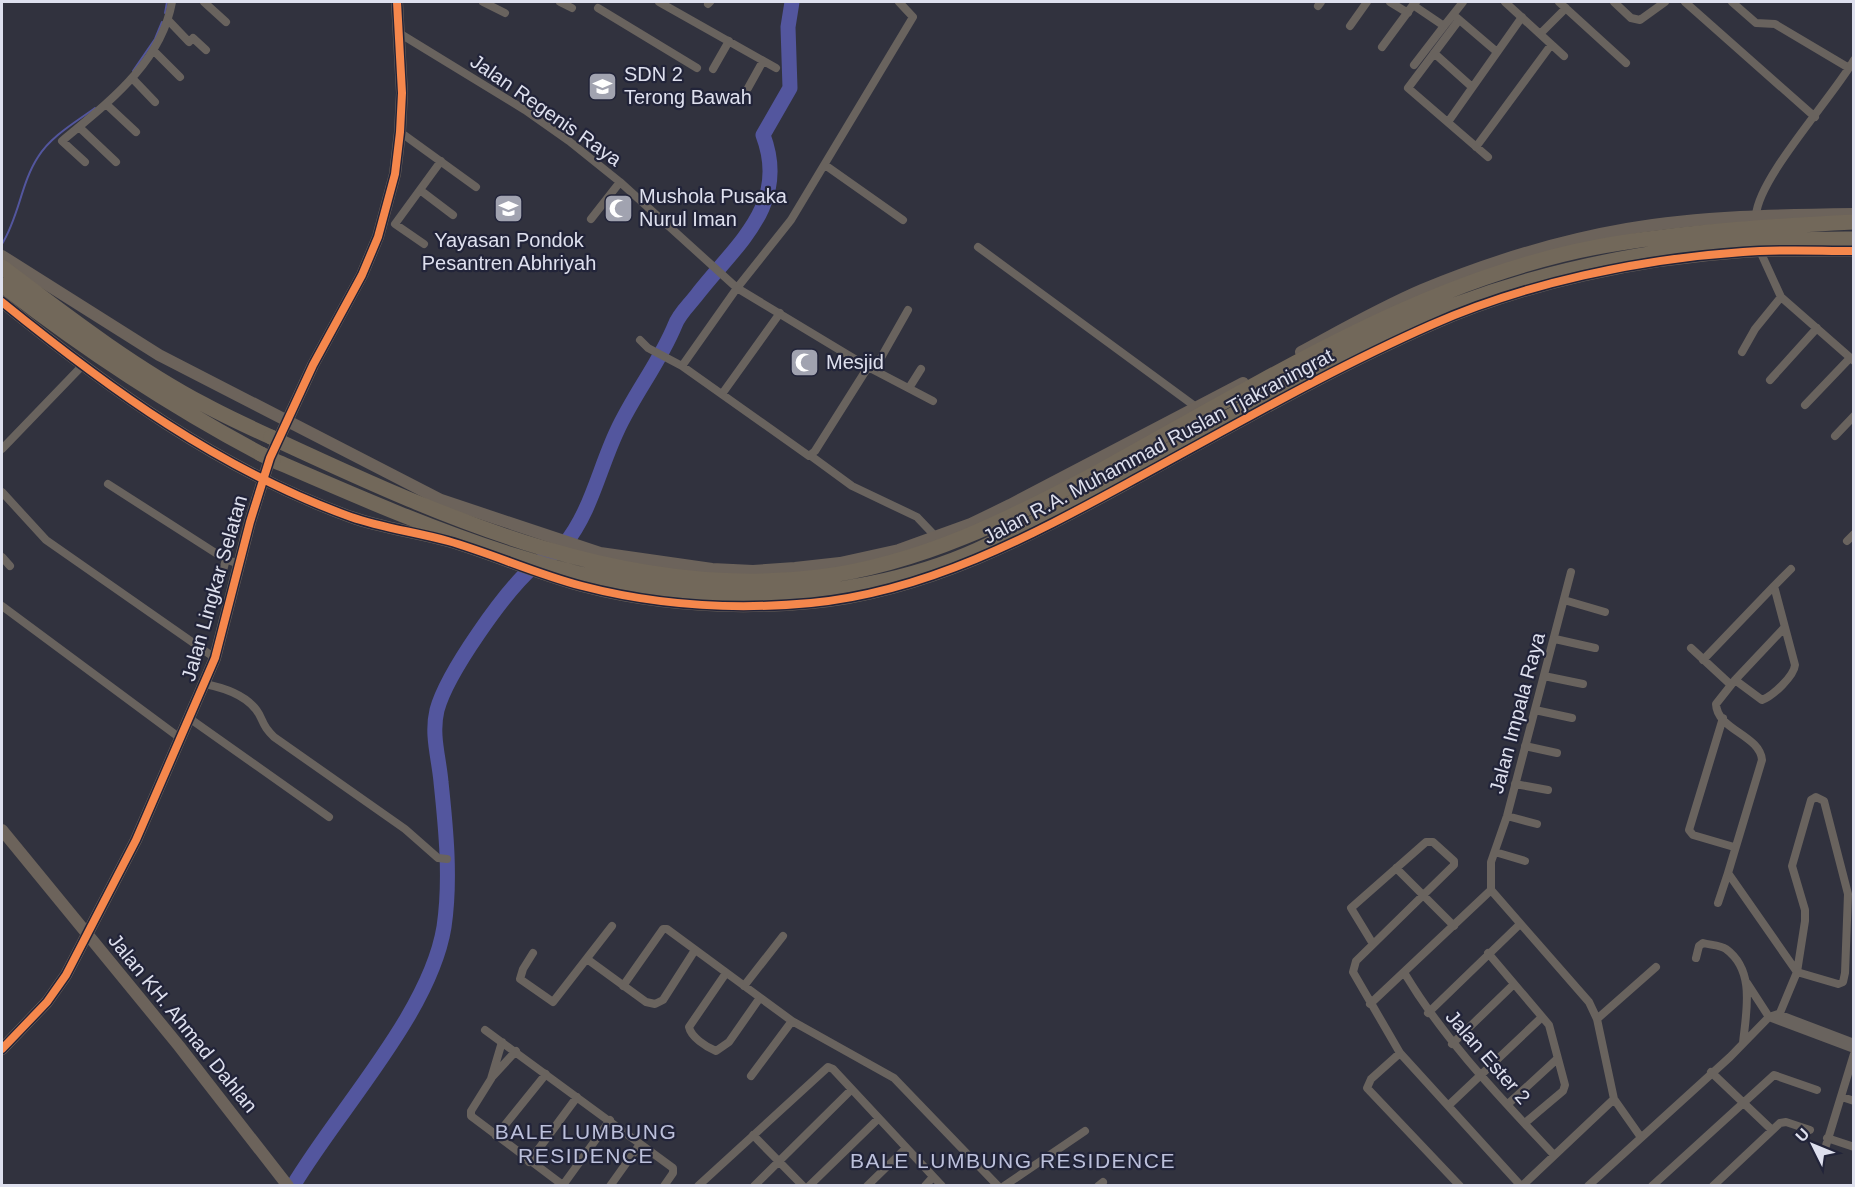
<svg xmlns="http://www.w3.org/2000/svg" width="1855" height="1187" font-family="Helvetica,sans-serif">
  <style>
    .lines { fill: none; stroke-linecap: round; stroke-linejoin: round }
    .stream { stroke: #53569e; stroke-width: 2 }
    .river { stroke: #53569e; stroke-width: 15 }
    .street { stroke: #69635e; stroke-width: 8 }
    .secondary { stroke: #6c635b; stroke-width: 12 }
    .highway { stroke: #72685a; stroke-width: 15 }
    .highway-bridge { stroke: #72685a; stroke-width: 15 }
    .cycleway-casing { stroke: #222439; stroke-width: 11 }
    .cycleway { stroke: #f5874c; stroke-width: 8 }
    .labels { text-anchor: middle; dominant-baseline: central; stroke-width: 4.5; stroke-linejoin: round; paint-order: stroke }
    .poi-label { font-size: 20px; fill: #dee0ee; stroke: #222439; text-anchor: start }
    .street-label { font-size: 20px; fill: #dee0ee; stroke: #222439 }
    .neighbourhood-label { font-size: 21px; letter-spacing: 1.5px; fill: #bcc0db; stroke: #222439 }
  </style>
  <rect width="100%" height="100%" fill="#31323e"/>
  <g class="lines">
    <!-- stream -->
    <path class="stream" d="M165,13L167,2
      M133,71L155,39L162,22
      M2,244C19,217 21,183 38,157C51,136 76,122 95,108"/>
    <!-- river -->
    <path class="river" d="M293,1186C338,1110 430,1013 444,927C451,880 446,829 441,782C439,758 431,735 437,710C447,673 505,591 534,566C543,558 556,554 564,545C591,512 599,469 617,431C634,394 660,362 675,325C679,314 689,305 696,296C735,245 790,206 763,135L790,88L788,27L792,2"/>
    <!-- street -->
    <path class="street" d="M204,2L226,22
      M483,2L505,13
      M560,2L572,8
      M659,2L776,68
      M1390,2L1408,13
      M1416,2L1413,5L1444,26L1463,2
      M1505,2L1564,56
      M1559,2L1626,63
      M1614,2L1631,18L1640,20L1665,2
      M1685,2L1815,117
      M1732,2L1756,23L1775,24L1849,68
      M708,4L710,2
      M1318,6L1321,2
      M598,8L697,68
      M1456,17L1497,52
      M168,20L189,42L193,38L206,50
      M1459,20L1408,88L1488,157
      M1350,26L1367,2
      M399,33L525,110L569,141L620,182L737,288L868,367L933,401
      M1540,34L1566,8
      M1382,47L1413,5
      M153,50L180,77
      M1434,53L1472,87
      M1414,65L1444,26
      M713,69L729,41
      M132,78L155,102
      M748,88L763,61
      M106,104L136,132
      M1448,122L1522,17
      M79,127L116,162
      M400,132L476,187
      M1476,147L1551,45
      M85,162L62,141C106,104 161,64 172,2
      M825,165L903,220
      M420,190L453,215
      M1756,215C1759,177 1832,98 1854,60
      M591,219L620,182
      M424,244L395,224L441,161
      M978,247L1196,407
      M1760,251L1781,297
      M640,340L648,348L682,366L809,456L815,451L868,367
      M1742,352L1755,329L1781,297L1854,361
      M682,366L737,288L791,220L913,17L899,2
      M874,370L908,310
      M1770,380L1817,328
      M909,388L921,369
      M722,394L780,313
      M1805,405L1850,358
      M1835,436L1854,416
      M2,449L82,366
      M811,456L852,486L917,517L937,538
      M108,484L225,559L239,564
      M2,492L46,540L215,658
      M1847,541L1854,534
      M2,557L10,566
      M220,582L236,521
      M1774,586L1791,569
      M1564,600L1605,612
      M2,606L180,738
      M1555,639L1595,648
      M1691,648L1731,685
      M1703,660L1774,586L1795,665C1794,676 1773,696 1762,700L1735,680
      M1544,676L1583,684
      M205,684C225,688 252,697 261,718C265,727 267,730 274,737L405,829L438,858L447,859
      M1535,710L1572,718
      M189,718L329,817
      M1723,718L1689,830L1693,835L1734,847
      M1525,746L1557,753
      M1515,784L1548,790
      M1507,816L1537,824
      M1495,852L1525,861
      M1396,868L1454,926
      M1491,890L1589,1002L1597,1019L1614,1099L1640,1136
      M1718,903L1728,873
      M1373,944L1351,908L1426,842H1433L1454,861V865L1356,961L1353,972L1400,1053L1521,1186
      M533,953L523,969L520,979L553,1002L612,926
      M1488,953L1549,1025L1565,1085L1563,1091L1525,1123
      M1696,958L1699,946L1703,943C1710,945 1720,945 1726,949C1756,971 1746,1012 1743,1043
      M587,959L646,1002L655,1004L663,1000L695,950
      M726,973L689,1027C691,1037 706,1047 716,1051L729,1042L759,999
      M1405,974C1446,1042 1500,1097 1554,1155
      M1747,983L1769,1017L1854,1049
      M623,986L663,929H667L792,1021L894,1078L998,1186
      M744,986L783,936
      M1370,1004L1491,890V862L1507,816L1571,572
      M1428,1013L1520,924
      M1597,1019L1656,967
      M1777,1020L1797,972L1805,921V910L1792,866L1811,800L1816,797L1824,801L1848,894L1845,973L1843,982L1838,984L1797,972L1728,873L1762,760C1760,735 1717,730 1716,704L1735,680L1784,628
      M485,1030L673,1168V1173L664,1186
      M502,1042L491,1079L471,1111V1116L564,1186
      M1452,1044L1514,984
      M1400,1053L1371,1079L1367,1088L1460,1186
      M1711,1072L1772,1130
      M751,1076L792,1021
      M492,1077L516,1051
      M1842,1097L1854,1101
      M1508,1104L1557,1059
      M1449,1105L1542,1017
      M753,1135L803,1186
      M496,1136L546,1074
      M1827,1138L1854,1147
      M1824,1152L1854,1054
      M529,1162L577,1097
      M563,1185L610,1120
      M610,1186L640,1144
      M698,1186L828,1067L833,1069L942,1186
      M754,1186L851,1090
      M809,1186L878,1119
      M867,1186L906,1148
      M925,1186L933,1177
      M1004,1186L1085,1131
      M1098,1186L1103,1182
      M1522,1186L1614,1099
      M1588,1186L1730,1057L1769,1017L1778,1014L1854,1043
      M1652,1186L1774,1075L1817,1090
      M1713,1186L1780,1123L1786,1122L1810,1130"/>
    <!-- secondary -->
    <path class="secondary" d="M2,256L159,355L441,500L600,553L712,569L753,571L795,568L840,563L899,550L971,524L1010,505L1243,383
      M2,302C108,388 220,470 351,517C382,528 416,532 448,541C493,554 536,574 582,586C655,605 735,610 811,603C926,592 1029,537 1128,483C1228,429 1327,371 1431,325C1525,283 1640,259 1743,252C1780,249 1817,251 1854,251
      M1301,352C1340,331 1380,308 1422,290C1487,263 1558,241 1627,229C1702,216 1778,215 1854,214
      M2,830L179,1046L288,1186
      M2,1049L47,1002L66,975L136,840L215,658L250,522L270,458L313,365L362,275L378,237L395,174L400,132L402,93L397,2"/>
    <!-- highway -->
    <path class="highway" d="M2,267C67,316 133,367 205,405C227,417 249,427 271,437
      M2,285C84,349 169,405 261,454
      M281,442C449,520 629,601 819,577C921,564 1010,519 1100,471C1185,424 1270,374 1358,331C1440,291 1529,257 1620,243C1697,231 1775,226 1854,222
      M273,460C425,526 586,598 756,596C826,596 913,579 977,550C1023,529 1068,505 1112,481C1201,434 1289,381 1379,337C1527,266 1690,238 1854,239"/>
    <!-- highway-bridge -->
    <path class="highway-bridge" d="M271,437L281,442
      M261,454L273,460"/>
    <defs>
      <path id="cycleway" d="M2,302C108,388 220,470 351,517C382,528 416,532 448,541C493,554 536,574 582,586C655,605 735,610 811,603C926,592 1029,537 1128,483C1228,429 1327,371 1431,325C1525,283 1640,259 1743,252C1780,249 1817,251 1854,251
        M2,1049L47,1002L66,975L136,840L215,658L250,522L270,458L313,365L362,275L378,237L395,174L400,132L402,93L397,2"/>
    </defs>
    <!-- cycleway casing -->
    <use href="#cycleway" class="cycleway-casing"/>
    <!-- cycleway -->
    <use href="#cycleway" class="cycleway"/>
  </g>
  <!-- icons -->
  <defs>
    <symbol id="school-square" viewBox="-11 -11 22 22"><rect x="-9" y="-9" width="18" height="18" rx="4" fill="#a1a3b0" stroke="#222439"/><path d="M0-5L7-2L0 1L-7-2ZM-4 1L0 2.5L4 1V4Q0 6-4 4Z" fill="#fff"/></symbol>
    <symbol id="mosque-square" viewBox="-11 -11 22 22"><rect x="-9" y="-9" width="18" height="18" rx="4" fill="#a1a3b0" stroke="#222439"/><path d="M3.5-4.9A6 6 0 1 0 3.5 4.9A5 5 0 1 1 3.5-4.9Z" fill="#fff"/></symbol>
  </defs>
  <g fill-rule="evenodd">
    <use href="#school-square" x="586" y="70" width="33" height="33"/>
    <use href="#mosque-square" x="602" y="192" width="33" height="33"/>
    <use href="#school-square" x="492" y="192" width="33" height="33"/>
    <use href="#mosque-square" x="788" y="346" width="33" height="33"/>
  </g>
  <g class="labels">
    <!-- poi labels -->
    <g class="poi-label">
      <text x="624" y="74">SDN 2<tspan x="624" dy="23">Terong Bawah</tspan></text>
      <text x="639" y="196">Mushola Pusaka<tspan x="639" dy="23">Nurul Iman</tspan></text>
      <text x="509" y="240" text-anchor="middle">Yayasan Pondok<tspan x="509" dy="23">Pesantren Abhriyah</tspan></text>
      <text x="826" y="362">Mesjid</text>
    </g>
    <!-- street labels -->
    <g class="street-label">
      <text transform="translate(546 110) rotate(35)">Jalan Regenis Raya</text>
      <text transform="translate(1158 446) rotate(-28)">Jalan R.A. Muhammad Ruslan Tjakraningrat</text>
      <text transform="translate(214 588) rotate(-74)">Jalan Lingkar Selatan</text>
      <text transform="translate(1517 713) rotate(-75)">Jalan Impala Raya</text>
      <text transform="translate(183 1023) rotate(51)">Jalan KH. Ahmad Dahlan</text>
      <text transform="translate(1488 1057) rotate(49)">Jalan Ester 2</text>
    </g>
    <!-- neighbourhood labels -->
    <g class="neighbourhood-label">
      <text x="586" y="1131">BALE LUMBUNG<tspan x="586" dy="24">RESIDENCE</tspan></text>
      <text x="1013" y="1160">BALE LUMBUNG RESIDENCE</text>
    </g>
  </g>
  <!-- border -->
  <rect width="1855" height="1187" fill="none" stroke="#dee0ee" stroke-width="6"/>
  <!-- north arrow -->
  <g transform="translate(1813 1145) rotate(313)" stroke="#222439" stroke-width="4.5" paint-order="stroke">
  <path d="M0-4.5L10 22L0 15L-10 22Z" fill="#dee0ee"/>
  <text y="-9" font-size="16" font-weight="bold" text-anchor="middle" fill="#dee0ee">U</text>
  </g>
</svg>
